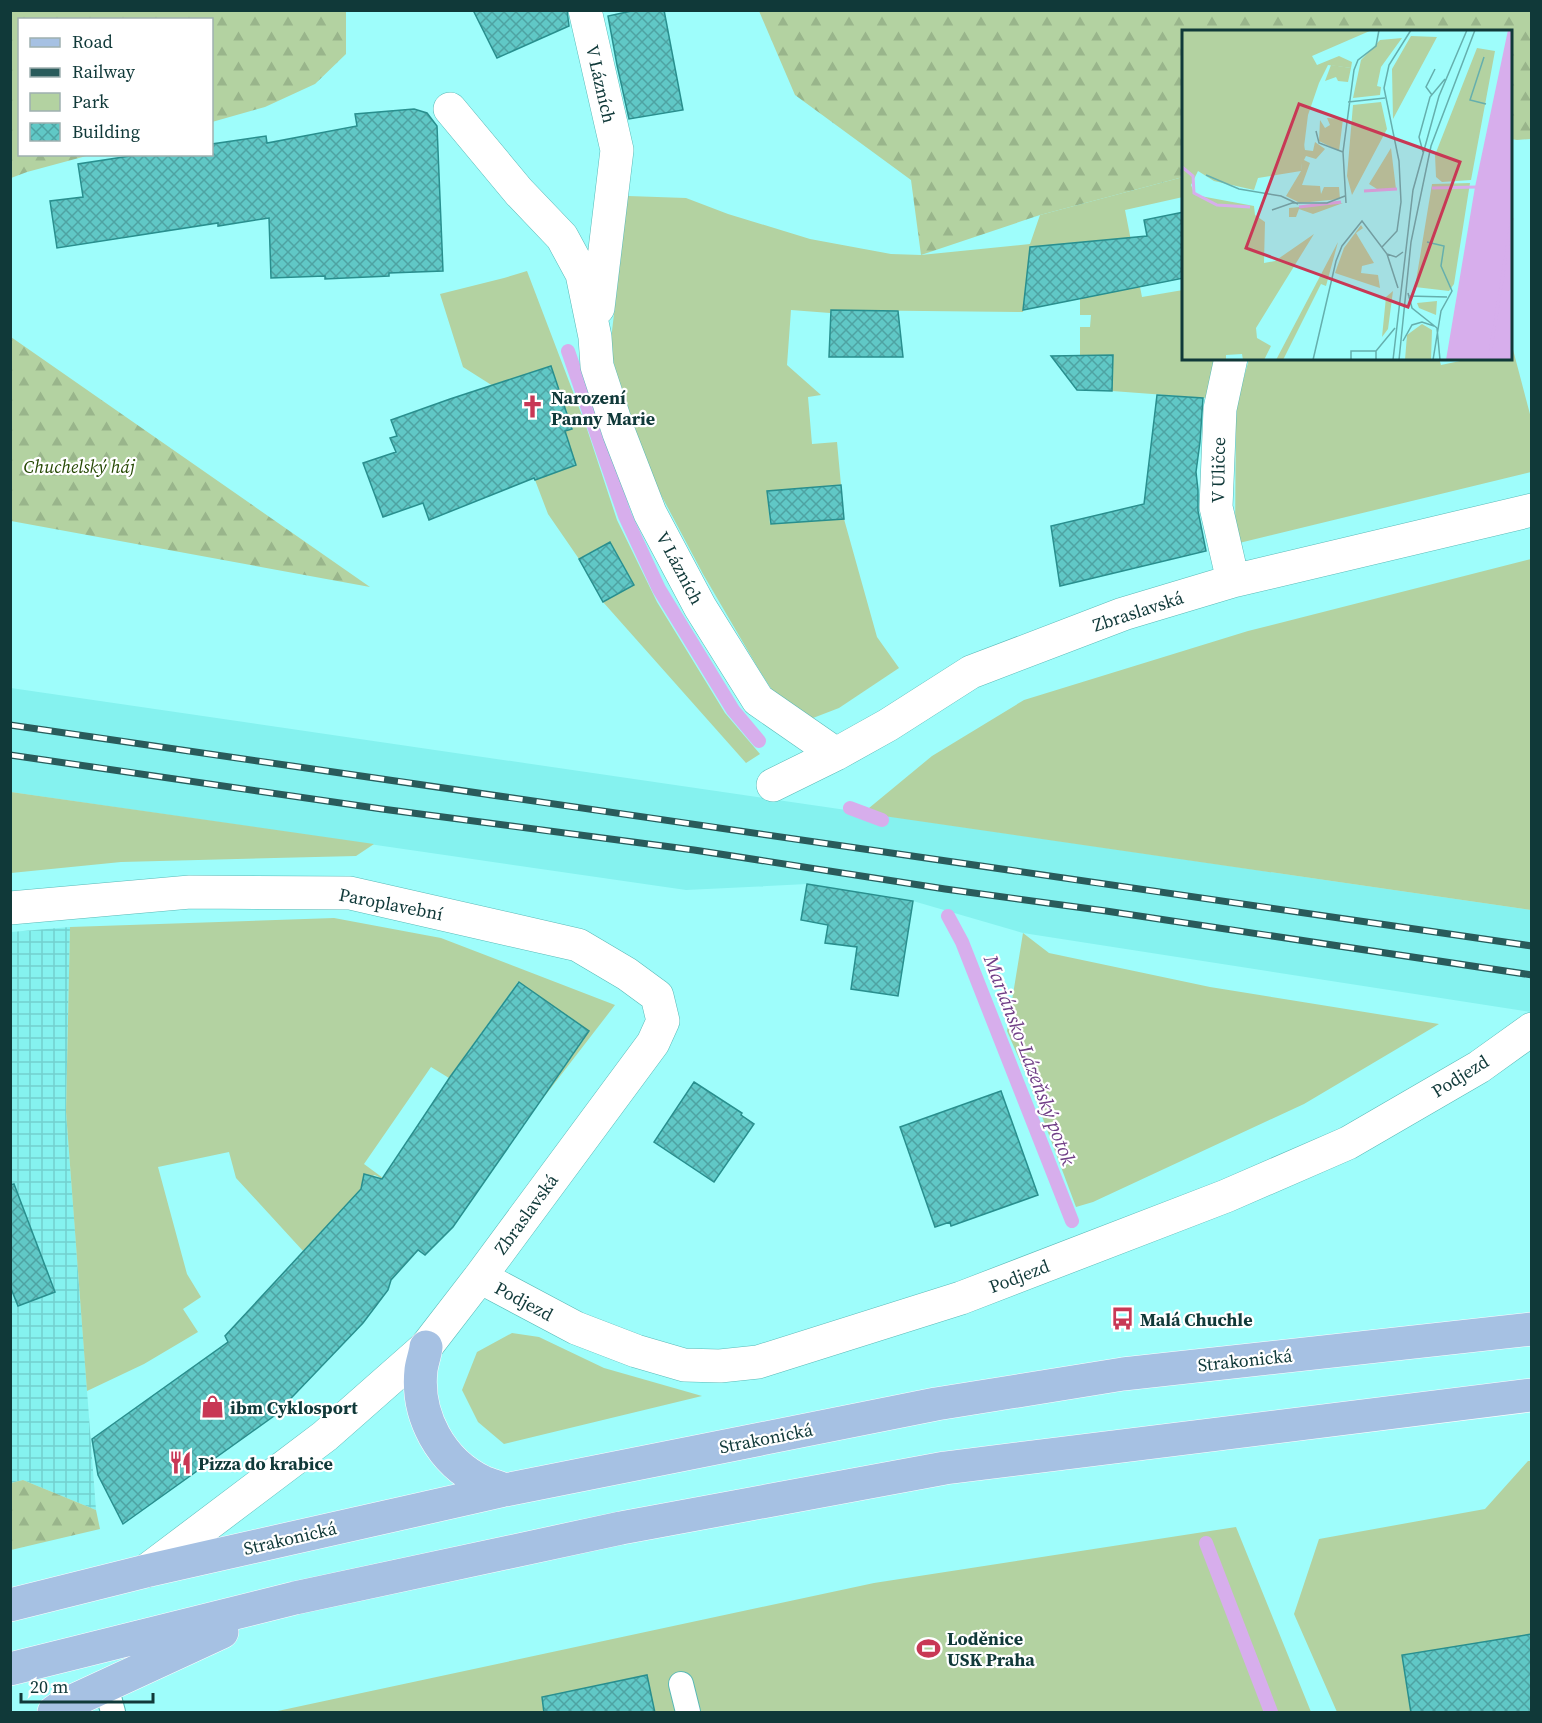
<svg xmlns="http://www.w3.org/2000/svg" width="1542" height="1723" font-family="'Source Serif 4',serif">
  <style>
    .built { fill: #85f2ef }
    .industrial { fill: url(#industrial-grid) }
    .green { fill: #b3d2a1 }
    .forest { fill: url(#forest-firs) }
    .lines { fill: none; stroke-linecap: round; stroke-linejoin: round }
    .stream { stroke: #d7aeec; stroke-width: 14 }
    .building { fill: url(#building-cross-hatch); stroke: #298f8e; stroke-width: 1.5 }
    .lane-casing { stroke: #59b9b7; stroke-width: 26 }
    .street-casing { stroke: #59b9b7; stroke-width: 34 }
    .primary-casing { stroke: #fff; stroke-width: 34 }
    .lane { stroke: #fff; stroke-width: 24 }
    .street { stroke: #fff; stroke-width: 33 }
    .primary { stroke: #a6c1e3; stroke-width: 33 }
    .rail-casing { stroke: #295b5b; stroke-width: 7 }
    .rail { stroke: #fff; stroke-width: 4.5; stroke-dasharray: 14; stroke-linecap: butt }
    .labels { text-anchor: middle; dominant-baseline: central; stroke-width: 4.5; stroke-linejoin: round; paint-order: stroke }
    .street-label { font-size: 18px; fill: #103939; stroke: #fff }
    .poi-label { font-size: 18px; font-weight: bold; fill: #103939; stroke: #fff; text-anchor: start }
    .park-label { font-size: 18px; font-style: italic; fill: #264904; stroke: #fff }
    .water-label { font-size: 20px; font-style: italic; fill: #6f3d86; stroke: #fff }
    .inset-river { fill: none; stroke: #d7aeec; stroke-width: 3 }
    .inset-road { fill: none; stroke: #65afad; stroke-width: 1.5 }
    .view { fill: #c83855; fill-opacity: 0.15; stroke: #c83855; stroke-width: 3 }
    .inset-edge { fill: none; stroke: #103939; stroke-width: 3 }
  </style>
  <defs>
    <pattern id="industrial-grid" width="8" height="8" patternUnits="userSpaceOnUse" patternTransform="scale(1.5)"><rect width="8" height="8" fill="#85f2ef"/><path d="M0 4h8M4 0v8" fill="none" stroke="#72d0ce"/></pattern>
    <pattern id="forest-firs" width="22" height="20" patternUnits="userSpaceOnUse" patternTransform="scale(1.5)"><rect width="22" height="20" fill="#b3d2a1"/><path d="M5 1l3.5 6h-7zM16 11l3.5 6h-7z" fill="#99b58b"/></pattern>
    <pattern id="building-cross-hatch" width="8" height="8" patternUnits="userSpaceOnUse" patternTransform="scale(1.5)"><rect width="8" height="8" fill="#60c8c6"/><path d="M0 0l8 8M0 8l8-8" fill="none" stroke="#4ea3a2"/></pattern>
  </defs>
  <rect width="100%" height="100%" fill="#9efdfb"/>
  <!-- built -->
  <path class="built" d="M11,688L1531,910V1012L1023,933L913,901L807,884L686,890L11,792Z"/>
  <!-- industrial -->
  <path class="industrial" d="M70,927L66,1112L96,1510L23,1480L11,1483V932Z"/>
  <!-- green -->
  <path class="green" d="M1183,177V197L1125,210L1142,297L1183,290L1184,358L1217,359L1206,398L1112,391V355L1080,356V327H1090L1091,315H1080V242L1030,247L1023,312L831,310L830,313L791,310L787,365L821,395L808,397L812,444L837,442L841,485L767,491L770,524L844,519L877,637L899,668L839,708L813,718L787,714L758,668L703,574L634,444L610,348L628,196L686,198L728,214L810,239L891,254L921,255L1030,244L1040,215Z
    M527,271L586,426L617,520L657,602L725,713L760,754L746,763L603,602L634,584L610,542L579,559L548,514L535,480L576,465L565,431L572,428L551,366L493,386L463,367L440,294L504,278Z
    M1511,342L1531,418V472L1235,544L1236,406L1249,359L1439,358L1441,365L1460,361V359L1510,358Z
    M1531,559V910L863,813L932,756L1024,700L1248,631Z
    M11,792L25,794L374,844L356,856L121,862L11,873Z
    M334,918L441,938L615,1005L537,1106L589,1031L518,982L449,1078L431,1067L364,1164L383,1178L382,1179L375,1175L372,1176L364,1174L361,1189L303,1251L236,1178L229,1152L158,1167L187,1274L201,1297L183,1309L198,1332L144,1364L87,1391L66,1112L70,927Z
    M1023,933L1049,953L1210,987L1439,1024L1304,1104L1093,1202L1076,1207L1028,1079L1007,1031Z
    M512,1333L539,1337L604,1368L702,1396L504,1444L478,1422L462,1390L477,1352Z
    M1528,1461H1531V1712H1337L1294,1614L1319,1539L1485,1509Z
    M1236,1527L1311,1712H273L874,1583Z"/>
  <!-- forest -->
  <path class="forest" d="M11,10L346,11V54L315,84L265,107L212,122V20H20V154L90,155L27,172L11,178Z
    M759,11H1531V139L1517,140L1511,139L1510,32H1184L1183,177L1040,215L921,255L911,180L795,95Z
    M11,337L370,587L11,521Z
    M23,1480L96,1510L100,1529L11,1550V1483Z"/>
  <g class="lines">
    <!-- stream -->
    <path class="stream" d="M568,351L625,516L659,589L733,710L759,741
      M850,808L882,820
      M948,916L962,942L1072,1221
      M1206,1543L1271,1712"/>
  </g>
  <!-- building -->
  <path class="building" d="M473,10H567L569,26L497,58Z
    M636,10H664L683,110L629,119L617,65L608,16Z
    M414,109L427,113L437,126L443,271L389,273V276L325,279V276L271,278L269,218L218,226V223L57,248L50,201L83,197L78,164L143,154H212V144L266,136L267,143L357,126L355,114Z
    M1184,212V278L1023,310L1030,247L1147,236L1144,220Z
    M831,310L898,311L903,357H829Z
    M1113,355L1112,391L1077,390L1051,356Z
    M551,366L572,429L565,431L576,465L535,480L534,478L429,520L423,503L383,517L363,463L396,452L390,438L397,436L391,420L450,399Z
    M1157,395L1203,398L1200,442L1196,472L1198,490V511L1206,551L1060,586L1051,526L1144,504Z
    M841,485L844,519L771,524L767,491Z
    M610,542L634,585L603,602L579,559Z
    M807,884L913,901L898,996L851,989L857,947L825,943L828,925L801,920Z
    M519,982L589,1031L453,1227L425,1255L418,1250L391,1280L388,1290L363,1323L274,1416L123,1524L98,1475L92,1439L228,1342L225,1336L361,1189L364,1174L382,1179L450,1077Z
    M694,1082L742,1113L741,1115L754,1124L714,1182L654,1142Z
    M1001,1091L1038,1195L951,1226L950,1222L935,1227L900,1127Z
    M14,1184L55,1292L18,1306L10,1286V1185Z
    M1532,1634V1713H1411L1402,1655Z
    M647,1675L655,1713H544L542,1697Z"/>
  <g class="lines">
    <defs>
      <path id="lane" d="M681,1684L688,1712
        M106,1686L113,1712"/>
      <path id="street" d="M585,10L617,150L598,308
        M450,109L519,192L562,237L582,274L595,337L597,366L619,433L650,513L700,607L758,700L836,754
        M1231,358L1220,409L1216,507L1233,581
        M773,785L836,754L888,725L971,672L1123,614L1233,581L1532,510
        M10,908L190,892L350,893L578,945L627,974L657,996L663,1021L653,1043L480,1277L426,1347L325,1436L146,1571
        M480,1277L576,1328L636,1351L684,1365L720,1366L758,1362L961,1298L1226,1196L1348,1143L1479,1067L1532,1029"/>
      <path id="primary" d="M426,1347C425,1355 422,1362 421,1370C416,1416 441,1462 483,1482C490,1485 498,1487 505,1490
        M10,1605L146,1571L505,1490L936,1404L1123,1374L1532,1329
        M10,1669L295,1598L621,1528L945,1468L1532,1395
        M54,1712L64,1705L222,1632"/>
    </defs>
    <!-- lane casing -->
    <use href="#lane" class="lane-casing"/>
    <!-- street casing -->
    <use href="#street" class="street-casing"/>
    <!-- primary casing -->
    <use href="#primary" class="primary-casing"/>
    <!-- lane -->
    <use href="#lane" class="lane"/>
    <!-- street -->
    <use href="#street" class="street"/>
    <!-- primary -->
    <use href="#primary" class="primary"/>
    <defs>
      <path id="rail" d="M10,725L1532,946
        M10,755L382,809L694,850L945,889L1106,911L1532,975"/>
    </defs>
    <!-- rail casing -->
    <use href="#rail" class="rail-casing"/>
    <!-- rail -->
    <use href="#rail" class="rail"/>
  </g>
  <!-- icons -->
  <defs>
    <symbol id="church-bare" viewBox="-9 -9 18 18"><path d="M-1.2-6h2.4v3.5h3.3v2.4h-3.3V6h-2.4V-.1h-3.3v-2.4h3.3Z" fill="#c83855" stroke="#fff" stroke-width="2.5" paint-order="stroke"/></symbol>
    <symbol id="bus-bare" viewBox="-9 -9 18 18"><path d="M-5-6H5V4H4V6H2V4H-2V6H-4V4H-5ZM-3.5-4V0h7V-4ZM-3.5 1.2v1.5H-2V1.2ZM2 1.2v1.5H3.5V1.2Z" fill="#c83855" stroke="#fff" stroke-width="2.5" paint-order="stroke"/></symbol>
    <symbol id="shop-bare" viewBox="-9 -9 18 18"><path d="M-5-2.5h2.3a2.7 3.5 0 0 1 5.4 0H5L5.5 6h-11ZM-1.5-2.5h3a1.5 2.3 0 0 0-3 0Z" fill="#c83855" stroke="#fff" stroke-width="2.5" paint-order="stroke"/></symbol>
    <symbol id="restaurant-bare" viewBox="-9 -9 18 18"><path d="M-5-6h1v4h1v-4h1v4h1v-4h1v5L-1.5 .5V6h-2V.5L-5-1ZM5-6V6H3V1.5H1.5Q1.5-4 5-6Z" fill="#c83855" stroke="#fff" stroke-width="2.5" paint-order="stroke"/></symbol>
    <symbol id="stadium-bare" viewBox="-9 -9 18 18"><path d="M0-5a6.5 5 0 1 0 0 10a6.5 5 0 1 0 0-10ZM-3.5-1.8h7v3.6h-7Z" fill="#c83855" stroke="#fff" stroke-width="2.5" paint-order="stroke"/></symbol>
  </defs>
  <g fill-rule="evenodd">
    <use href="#church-bare" x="516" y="390" width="33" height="33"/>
    <use href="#bus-bare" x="1106" y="1302" width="33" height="33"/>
    <use href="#shop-bare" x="196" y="1390" width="33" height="33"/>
    <use href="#restaurant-bare" x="164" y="1446" width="33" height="33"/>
    <use href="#stadium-bare" x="912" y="1632" width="33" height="33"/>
  </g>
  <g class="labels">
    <!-- street labels -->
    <g class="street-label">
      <text transform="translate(601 84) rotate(77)">V Lázních</text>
      <text transform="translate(1218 470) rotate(-89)">V Uličce</text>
      <text transform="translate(680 568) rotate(62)">V Lázních</text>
      <text transform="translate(1138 611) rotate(-18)">Zbraslavská</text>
      <text transform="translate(391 904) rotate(11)">Paroplavební</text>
      <text transform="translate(1460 1076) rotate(-32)">Podjezd</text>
      <text transform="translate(526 1214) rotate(-54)">Zbraslavská</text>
      <text transform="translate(1019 1276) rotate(-21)">Podjezd</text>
      <text transform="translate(524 1301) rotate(28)">Podjezd</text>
      <text transform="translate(1245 1360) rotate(-6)">Strakonická</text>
      <text transform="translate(766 1438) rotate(-11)">Strakonická</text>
      <text transform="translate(290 1538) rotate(-13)">Strakonická</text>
    </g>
    <!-- poi labels -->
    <g class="poi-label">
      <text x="551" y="397">Narození<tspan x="551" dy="21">Panny Marie</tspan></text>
      <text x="1140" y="1319">Malá Chuchle</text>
      <text x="230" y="1407">ibm Cyklosport</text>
      <text x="198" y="1463">Pizza do krabice</text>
      <text x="947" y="1638">Loděnice<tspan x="947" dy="21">USK Praha</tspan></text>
    </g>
    <!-- park labels -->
    <g class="park-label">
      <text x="79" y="466">Chuchelský háj</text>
    </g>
    <!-- water labels -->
    <g class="water-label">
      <text transform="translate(1030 1060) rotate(69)">Mariánsko-Lázeňský potok</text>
    </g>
  </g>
  <!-- overview -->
  <g transform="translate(1182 30)">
    <rect width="330" height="330" fill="#9efdfb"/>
    <path d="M229,6L255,7L211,89L210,39ZM220,8L199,37L195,56L199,57L198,65L171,68L179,30L198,10ZM295,18L313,21L289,150L260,152L254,147L253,125ZM149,35L169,38L166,52L156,51L154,47L143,51ZM199,72L205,99L170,165L165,146L171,75ZM145,88L161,89L157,121L137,111L138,90L143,98L148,95ZM121,109L123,120L131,121L133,112L143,119L134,129L124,126L122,130L128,133L120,155L138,156L139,164L142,157H157L158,169L118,173L104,166L119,141ZM209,118L214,159H195L187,154ZM288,153L272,254L267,261L233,257L250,154ZM161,173L131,184L117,179L114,187H107V178ZM179,195L186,206L181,198L174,203L192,233L180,236L179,243L196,245L198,258L153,243L162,218ZM156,212L144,256L139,254L101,330H94ZM240,294L250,300L249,330H223L225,305Z" fill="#b3d2a1"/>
    <path d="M0,0H190L130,26L135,35L157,26L170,32L169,38L146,35L137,53L126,85L119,141L76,148L72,160L32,151L16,141L9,155L13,165L72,176L73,185L83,192L82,233L93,231L132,204L74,298L75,308L89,316L82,330H61L60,324L44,325V330H0ZM211,261L206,299L200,307L204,267ZM255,271L254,285L237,278L235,273Z" fill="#b3d2a1"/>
    <path d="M326,0H330V330H264L293,157Z" fill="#d7aeec"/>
    <path class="inset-river" d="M0,137L11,146L12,163L35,175L68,177M250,158L294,157M182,161L215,159M117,177L159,172M307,330L330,188"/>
    <path class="inset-road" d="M302,27L288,70L304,74M250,65L244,57L253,39M166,72L203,68M134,101L137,113L161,122M241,122L237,107L248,67L263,49M24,145L57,159L99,166L116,174M164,173L161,122L172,40L176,30L194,16L197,0M90,180L110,173H145L163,166M245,212L262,216L259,236L270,261L259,281L251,330M200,217L215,201L219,172L217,131L202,58L207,35L229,0M205,224L214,227L221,222M226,263L230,278L255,298M226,266L265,267M255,298L258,330M221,311L230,295L240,292L252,296M131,330L154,231L160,216L180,191L205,224L216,258M169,330V321H194M194,330V321L213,298M211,330L231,160L257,66L285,0M217,330L229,212L249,116L293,0"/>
    <path class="view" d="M117,74L278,132L226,277L64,218Z"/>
    <rect width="330" height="330" class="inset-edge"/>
  </g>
  <!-- border -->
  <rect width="1542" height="1723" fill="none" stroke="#103939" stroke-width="24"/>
  <!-- legend -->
  <rect x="18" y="18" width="195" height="138" fill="#ffffff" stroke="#9fb0b0" stroke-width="1.5"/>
  <rect x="30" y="38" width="30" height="9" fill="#a6c1e3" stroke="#9fb0b0" stroke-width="1.5"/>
  <text x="72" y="48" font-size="18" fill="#103939">Road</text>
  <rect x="30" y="68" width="30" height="9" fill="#295b5b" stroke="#9fb0b0" stroke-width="1.5"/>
  <text x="72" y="78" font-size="18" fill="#103939">Railway</text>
  <rect x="30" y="93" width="30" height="18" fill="#b3d2a1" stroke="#9fb0b0" stroke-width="1.5"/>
  <text x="72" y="108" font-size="18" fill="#103939">Park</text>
  <rect x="30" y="123" width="30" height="18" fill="url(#building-cross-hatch)" stroke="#9fb0b0" stroke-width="1.5"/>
  <text x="72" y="138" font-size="18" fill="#103939">Building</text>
  <!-- scale -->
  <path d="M21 1693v9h132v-9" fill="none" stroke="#103939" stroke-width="3"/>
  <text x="30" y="1693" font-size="18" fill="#103939" stroke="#ffffff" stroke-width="4.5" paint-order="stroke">20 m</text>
</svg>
